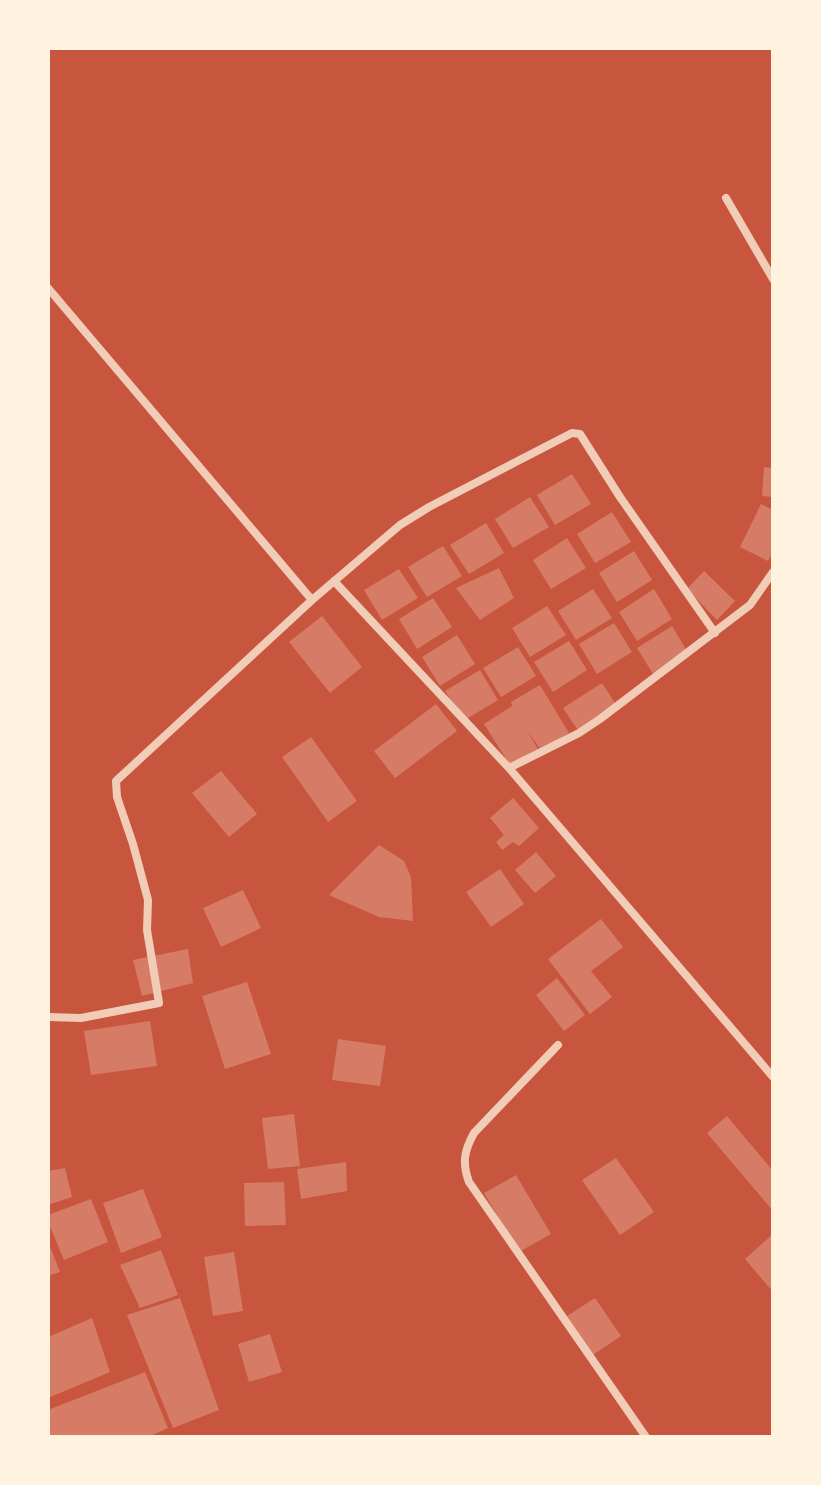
<svg xmlns="http://www.w3.org/2000/svg" width="821" height="1485" font-family="Poppins,sans-serif">
  <style>
    .building { fill: #d67c66 }
    .lines { fill: none; stroke-linecap: round; stroke-linejoin: round }
    .minor { stroke: #f1ccb7; stroke-width: 8 }
  </style>
  <rect width="100%" height="100%" fill="#c8553d"/>
  <!-- building -->
  <path class="building" d="M764,467L773,468V497L762,496Z
    M572,474L591,504L555,525L537,495Z
    M530,497L549,527L513,548L495,519Z
    M761,504L773,510V551L768,561L740,547Z
    M612,512L631,542L595,563L577,534Z
    M486,523L504,553L469,574L450,545Z
    M567,538L586,568L551,589L533,560Z
    M443,546L462,576L427,597L408,567Z
    M634,551L652,580L617,602L599,573Z
    M499,568L514,598L480,620L456,588Z
    M399,569L418,598L382,620L364,590Z
    M704,571L735,601L717,620L687,589Z
    M593,589L612,618L576,640L558,611Z
    M654,589L672,619L637,641L619,612Z
    M433,598L452,627L417,649L399,619Z
    M547,606L566,635L530,657L512,628Z
    M322,616L362,667L330,693L289,642Z
    M614,623L632,652L597,674L579,644Z
    M672,626L690,656L655,677L637,648Z
    M457,635L475,664L440,686L422,657Z
    M569,641L587,670L553,692L534,662Z
    M518,647L536,676L501,697L483,668Z
    M480,670L498,700L463,721L445,691Z
    M602,683L617,706L579,732L563,708Z
    M540,685L569,733L541,750L526,729L538,749L510,765L484,724L512,706L511,702Z
    M436,704L457,731L395,778L374,751Z
    M311,737L357,801L328,822L282,757Z
    M221,771L257,814L229,837L192,793Z
    M513,798L539,828L519,846L513,842L502,850L496,842L504,835L490,818Z
    M379,845L404,861L411,877L413,921L379,917L329,895Z
    M536,852L556,876L535,893L515,870Z
    M500,869L524,904L491,927L466,892Z
    M243,890L261,928L221,947L203,908Z
    M601,919L623,947L591,971L612,997L590,1014L548,959Z
    M188,949L193,983L142,996L133,960Z
    M557,978L585,1015L564,1031L536,995Z
    M247,982L271,1054L225,1069L202,996Z
    M150,1021L157,1066L91,1075L84,1031Z
    M338,1039L386,1046L380,1086L332,1080Z
    M294,1114L300,1166L268,1169L262,1118Z
    M727,1116L773,1171V1211L707,1133Z
    M616,1158L654,1212L620,1235L582,1180Z
    M346,1162L347,1191L301,1199L297,1169Z
    M65,1168L72,1197L48,1205V1171Z
    M516,1175L551,1234L519,1252L484,1193Z
    M284,1182L286,1225L245,1226L244,1183Z
    M143,1189L162,1237L121,1253L103,1203Z
    M91,1199L108,1242L64,1260L48,1222V1215Z
    M773,1234V1292L745,1259Z
    M48,1241L60,1272L48,1276Z
    M161,1250L178,1295L140,1308L120,1265Z
    M234,1252L243,1311L213,1316L204,1257Z
    M180,1298L219,1410L173,1428L127,1315Z
    M595,1298L621,1336L593,1355L567,1316Z
    M92,1318L110,1372L48,1398V1337Z
    M270,1334L282,1372L249,1382L238,1344Z
    M145,1372L168,1428L148,1437H48V1410Z"/>
  <g class="lines">
    <!-- minor -->
    <path class="minor" d="M726,198L773,279
      M48,288L312,600
      M334,581L509,768L773,1077
      M509,768L579,733L600,719L750,605L773,572
      M48,1017L81,1018L159,1003L147,930L148,900L133,844L117,797L116,781L312,600L400,525L429,507L572,433L580,434L620,497L715,633
      M558,1045L474,1133C464,1151 462,1163 469,1182L646,1437"/>
  </g>
  <!-- border -->
  <rect width="821" height="1485" fill="none" stroke="#fff3e0" stroke-width="100"/>
</svg>
